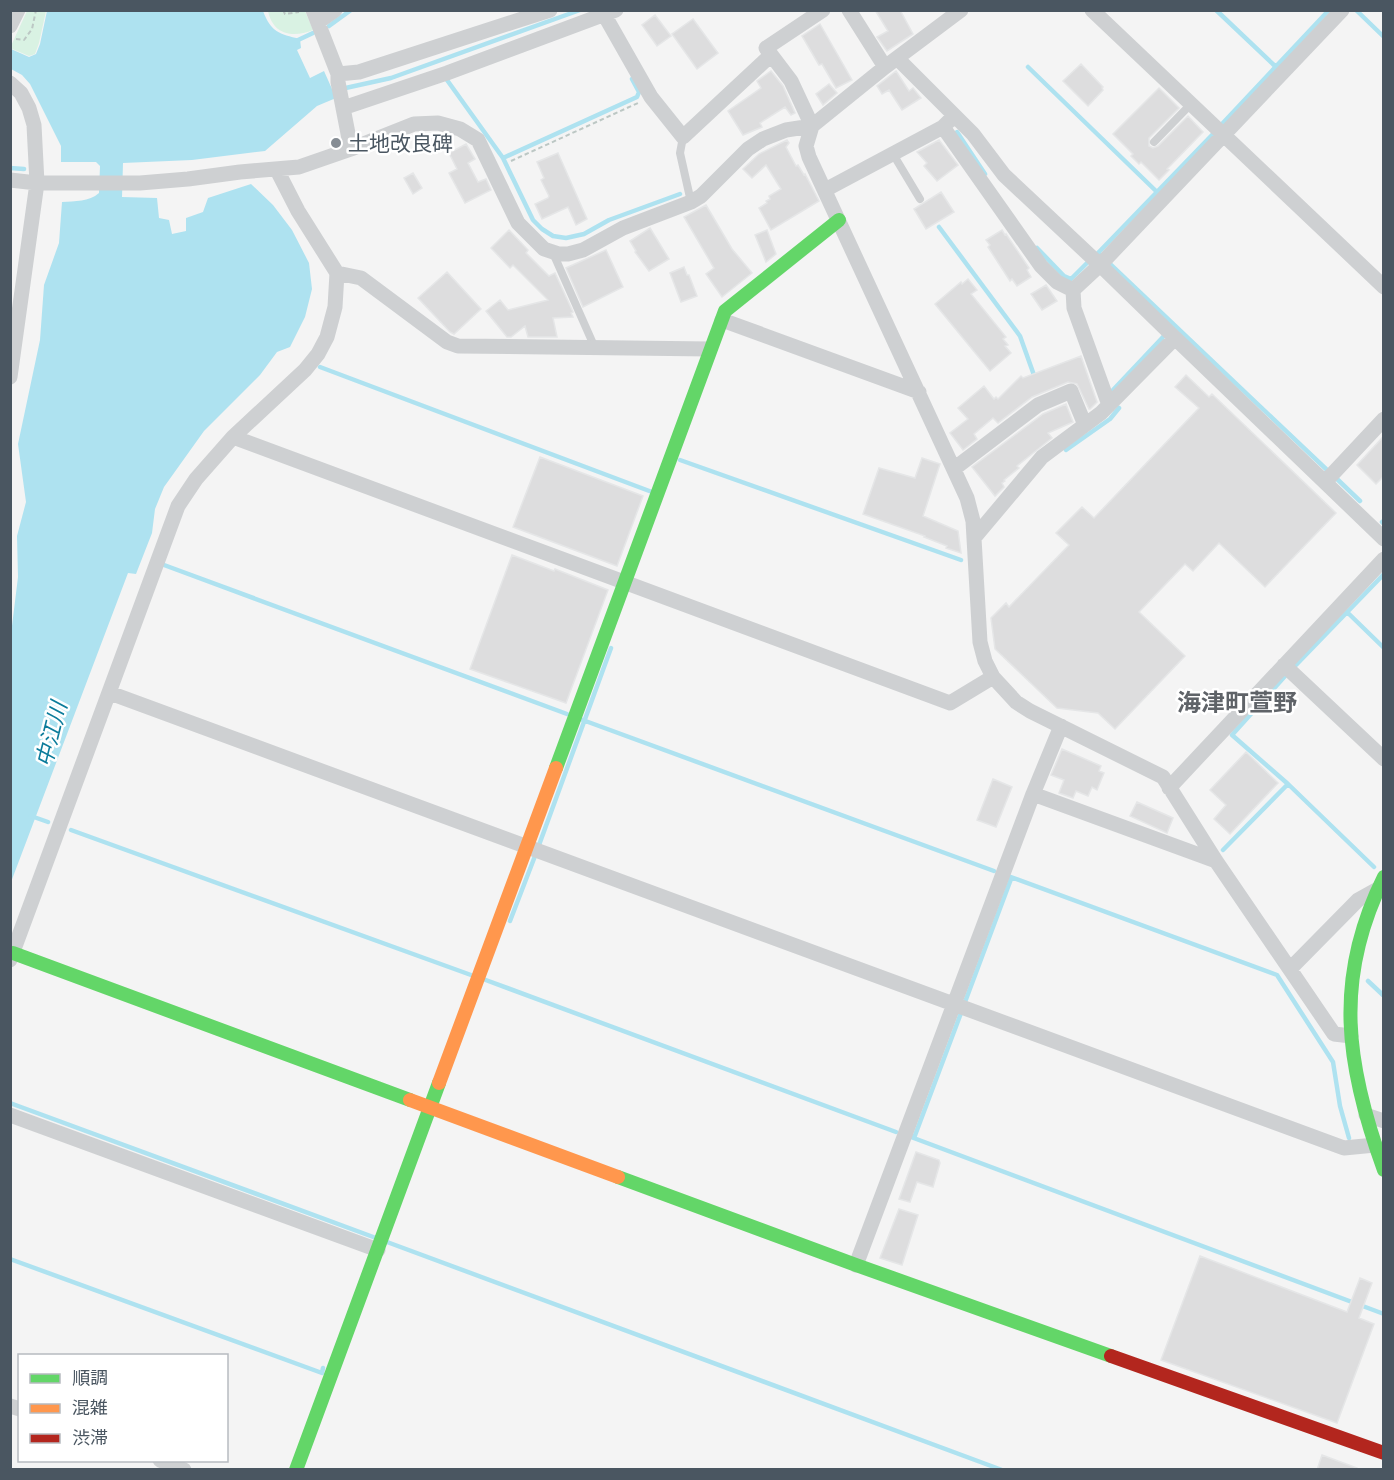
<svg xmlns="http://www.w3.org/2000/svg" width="1394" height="1480" font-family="'Noto Sans','Noto Sans JP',sans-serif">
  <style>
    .green { fill: #d9f2e3 }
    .water { fill: #aee2f0 }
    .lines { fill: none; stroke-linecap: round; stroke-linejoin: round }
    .stream { stroke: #aee2f0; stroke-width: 4.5 }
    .building { fill: #ddddde; stroke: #e5e6e7; stroke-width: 1.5 }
    .path { stroke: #bcc7c4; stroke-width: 2; stroke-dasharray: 4.5 3; stroke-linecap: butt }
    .lane { stroke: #ced0d2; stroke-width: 8 }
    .street { stroke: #ced0d2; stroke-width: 15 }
    .fast { stroke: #63d668; stroke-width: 14 }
    .slow { stroke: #ff974d; stroke-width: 14 }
    .jam { stroke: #b3261e; stroke-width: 14 }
    .poi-dot { fill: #868d94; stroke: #fff; stroke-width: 2 }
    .labels { text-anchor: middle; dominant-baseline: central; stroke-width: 5; stroke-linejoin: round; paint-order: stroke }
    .poi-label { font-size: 21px; fill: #4a5661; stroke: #fff; text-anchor: start }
    .water-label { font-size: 22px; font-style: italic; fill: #0c7c9b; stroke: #fff }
    .quarter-label { font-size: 24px; font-weight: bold; fill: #5f6368; stroke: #fff }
  </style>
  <rect width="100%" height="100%" fill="#f4f4f4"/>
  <!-- green -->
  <path class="green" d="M27,11H46L39,43L35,54L29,56L10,48Z
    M268,11H305L313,30C293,38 273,35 268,11Z"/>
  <!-- water -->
  <path class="water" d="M47,11H263C271,32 279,34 300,39L301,48L297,50L310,78L324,71L336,98L317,106L265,151L192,160L123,163L122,197L157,198L159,218L169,220L172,234L186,231V218L203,212L208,198L251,184L273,205L292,230L309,263L312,289L305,317L290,347L277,352L260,375L204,431L164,487L155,509L152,533L136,574L128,573L11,882L10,642L18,577L17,536L26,502L18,444L40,340L44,285L59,243L62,202C75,201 89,202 99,193L100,166L96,162H61V146L30,84L22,75L11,69V49L29,57L36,54L40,44Z"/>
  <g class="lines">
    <!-- stream -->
    <path class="stream" d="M1216,10L1276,67
      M1356,10L1384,37
      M329,26L351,10
      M296,41L313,33
      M1028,67L1157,192
      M447,80L503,158L533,220L542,229L553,236L566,238L584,234L609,220L680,194
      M341,89L391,78L580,10
      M1222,124L1329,10
      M957,132L985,174
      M503,158L637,97L639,92L632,79
      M10,168L24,169
      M939,227L1020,336L1035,378
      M1037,248L1064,276L1071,279L1088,262
      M1101,256L1098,253L1212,135
      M1110,264L1326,469
      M320,367L652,492
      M1114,392L1113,390L1163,337
      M1066,450L1110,419L1119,408
      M680,460L961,560
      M1337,479L1360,501
      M1382,522L1384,524
      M164,565L567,714
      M1347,612L1384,648
      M1296,665L1384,574
      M580,719L994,871
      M1288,784L1374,867
      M31,816L48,822
      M71,830L471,975
      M539,845L611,648
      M1223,850L1288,784L1232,735L1286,675
      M1008,876L1277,975L1333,1062L1340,1106L1349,1138
      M510,921L535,856
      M483,979L896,1132
      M1368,981L1384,996
      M965,1002L1011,879
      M10,1103L376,1238
      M911,1137L1384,1314
      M914,1138L961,1013
      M387,1242L1002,1470
      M10,1259L322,1373L323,1368"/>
  </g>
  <!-- building -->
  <path class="building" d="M875,10H900L913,34L887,51L877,37L888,31Z
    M655,15L671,36L657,46L642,25Z
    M693,19L718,53L697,69L672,34Z
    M820,24L852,80L836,88L822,64L819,65L802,36Z
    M1081,64L1103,87L1102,88L1103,90L1088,106L1063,81Z
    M771,71L783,86L795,113L791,115L785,107L760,123L762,127L743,135L728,111L761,88L757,81Z
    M896,71L909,91L913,88L921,98L902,110L889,90L882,94L877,86Z
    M829,84L837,93L823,105L816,94Z
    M1159,88L1179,108L1149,138V146L1153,148L1158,146L1188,116L1203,132L1167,169L1169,170L1159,180L1141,162L1139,164L1131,156L1133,154L1113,134Z
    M787,140L789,143L786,147L796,166L798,165L804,175L805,174L819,201L771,230L759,208L767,203L766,201L770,199L769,196L781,189L766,165L752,178L743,169L759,154Z
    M939,140L958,165L937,181L924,166L927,163L917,152Z
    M466,144L475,159L468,163L478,182L486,179L491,190L465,203L449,173L457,169L449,153Z
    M558,153L587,219L576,225L568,207L542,219L535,204L548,198L549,196L541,180L544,178L537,162Z
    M413,173L422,188L413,194L404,178Z
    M941,192L954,212L926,229L914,209Z
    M706,205L732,249L752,273L722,297L706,274L714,268L684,217Z
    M650,228L669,259L649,271L635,252L636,251L630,241Z
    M509,230L528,250L526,253L549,276L555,273L573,312L571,313L573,317L553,318L557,337H528L525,326L511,337H507L486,311L500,300L508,310L548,300L513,265L510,268L491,248Z
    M767,230L776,254L766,262L755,235Z
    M1002,230L1005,235L1006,234L1029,268L1027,270L1031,277L1017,286L1012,279L1010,281L988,247L990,245L986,240Z
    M606,250L623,287L583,307L566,268Z
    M684,267L687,275H689L697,296L681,302L670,273Z
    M447,272L481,309L454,334L450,332L418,298Z
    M968,279L977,290L971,294L1006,337L1003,339L1008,345L1005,346L1011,353L990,371L935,304L961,282L962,284Z
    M1046,285L1057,301L1042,310L1031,294Z
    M1081,356L1097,402L1090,409H1089L1077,384L1068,382L1032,397L998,423L993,418L974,434L977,439L963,450L950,433L968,419L958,408L984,386L994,399L996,397L998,399L1021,376L1023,378Z
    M1186,375L1209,397L1212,394L1336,513L1265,587L1219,543L1193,571L1185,564L1139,612L1185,656L1115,729L1098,713L1057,708L995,649L991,618L1006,603L1009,607L1069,545L1056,533L1082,507L1094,518L1199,408L1175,387Z
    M1066,404L1073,422L1048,433L1052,438L1017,466L1019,468L1004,480L1005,481L1002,483L1004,487L995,496L972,467L1043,414Z
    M1383,437V477L1376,484L1357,465Z
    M540,457L643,496L617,566L513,527Z
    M922,458L940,464L923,516L958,531L961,553L946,548L947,546L924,537L925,536L863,514L879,468L915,478Z
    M512,555L554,571L555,569L608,590L566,703L470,669Z
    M1062,749L1101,766L1099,771L1104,773L1097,790L1092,787L1088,796L1076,791L1073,798L1059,793L1064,780L1051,775Z
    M1246,752L1278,783L1230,834L1214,819L1226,805L1210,790Z
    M993,779L1012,787L996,827L977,820Z
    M1137,802L1173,818L1167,833L1130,816Z
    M916,1152L939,1160L940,1163L933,1187L917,1182L910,1202L899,1199Z
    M899,1209L918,1215L902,1265L880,1258Z
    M1200,1256L1347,1312L1360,1278L1372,1283L1359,1318L1374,1324L1337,1423L1161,1360Z
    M1322,1455L1357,1468V1470H1317Z"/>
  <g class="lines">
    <!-- path -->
    <path class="path" d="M283,10L285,14L299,12
      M16,39L24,40L32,29L36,10
      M511,161L638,103"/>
    <!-- lane -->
    <path class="lane" d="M683,137L680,153L691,202
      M1154,142L1191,104
      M893,154L920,199
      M553,253L595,348"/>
    <!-- street -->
    <path class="street" d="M313,10L338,74V82L351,149
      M849,10L885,67
      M961,10L885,67L812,126L806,146L809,157L967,498L973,521L980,642L985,661L993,677L1016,702L1030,711L1163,777L1216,861L1334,1034L1351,1036
      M1092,10L1384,287
      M605,16L651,97L683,137L771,55
      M318,22L335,10
      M10,26L18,10
      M897,58L973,134L1004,175L1100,265L1073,290L1074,308L1109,405
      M338,74L359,72L550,10
      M10,83L21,93L29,108L34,125L37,183L10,377
      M343,108L447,73L616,10
      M812,126L791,81L766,48L823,10
      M943,127L1041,266L1057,282L1073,290
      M10,180L37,183H140L188,179L240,172L299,167L351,149L414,124L438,123L460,129L478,140L518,223L544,249L559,254H568L583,250L623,228L691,202L701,196L748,149L763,139L786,130L812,126
      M825,190L943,127L951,119
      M337,273L361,278L447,342L458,346L710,349
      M722,320L919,392
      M1175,338L1100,265L1342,10
      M233,437L950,703L993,677
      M955,468L1038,405L1071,391L1085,425
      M1325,482L1384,419
      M974,538L1042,457L1101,413L1175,338L1384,539
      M1284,665L1384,759
      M110,693L1344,1148L1375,1145
      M1169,788L1384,559
      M1033,794L1216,861
      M10,960L178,506L196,479L233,437L305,370L318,354L327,337L335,307L337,273L298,211L277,170
      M1290,969L1358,900L1376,890
      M10,1115L378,1250
      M1366,1115L1384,1121
      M856,1265L1033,794L1061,726
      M10,1406L20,1409
      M160,1460L184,1470"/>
    <!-- fast -->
    <path class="fast" d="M556,768L725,311L839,220
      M1384,877C1333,979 1346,1066 1384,1170
      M13,953L410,1100
      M618,1177L856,1265L1111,1356
      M296,1470L439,1083"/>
    <!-- slow -->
    <path class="slow" d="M439,1083L556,768
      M410,1100L618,1177"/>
    <!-- jam -->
    <path class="jam" d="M1111,1356L1384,1453"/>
  </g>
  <!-- markers -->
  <circle class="poi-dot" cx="336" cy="143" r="6"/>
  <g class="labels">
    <!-- poi labels -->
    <g class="poi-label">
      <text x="348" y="143">土地改良碑</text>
    </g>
    <!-- water labels -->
    <g class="water-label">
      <text transform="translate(50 734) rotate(-76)">中江川</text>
    </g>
    <!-- quarter labels -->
    <g class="quarter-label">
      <text x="1237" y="701">海津町萱野</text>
    </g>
  </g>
  <!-- border -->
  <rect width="1394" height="1480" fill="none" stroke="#4a5661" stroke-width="24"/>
  <!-- legend -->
  <rect x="18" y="1354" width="210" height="108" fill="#ffffff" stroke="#b7bbc0" stroke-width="1.5"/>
  <rect x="30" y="1374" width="30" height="9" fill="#63d668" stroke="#b7bbc0" stroke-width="1.5"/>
  <text x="72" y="1384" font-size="18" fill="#4a5661">順調</text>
  <rect x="30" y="1404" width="30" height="9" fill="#ff974d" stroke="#b7bbc0" stroke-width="1.5"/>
  <text x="72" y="1414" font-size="18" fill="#4a5661">混雑</text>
  <rect x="30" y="1434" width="30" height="9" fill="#b3261e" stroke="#b7bbc0" stroke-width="1.5"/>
  <text x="72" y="1444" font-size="18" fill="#4a5661">渋滞</text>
</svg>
